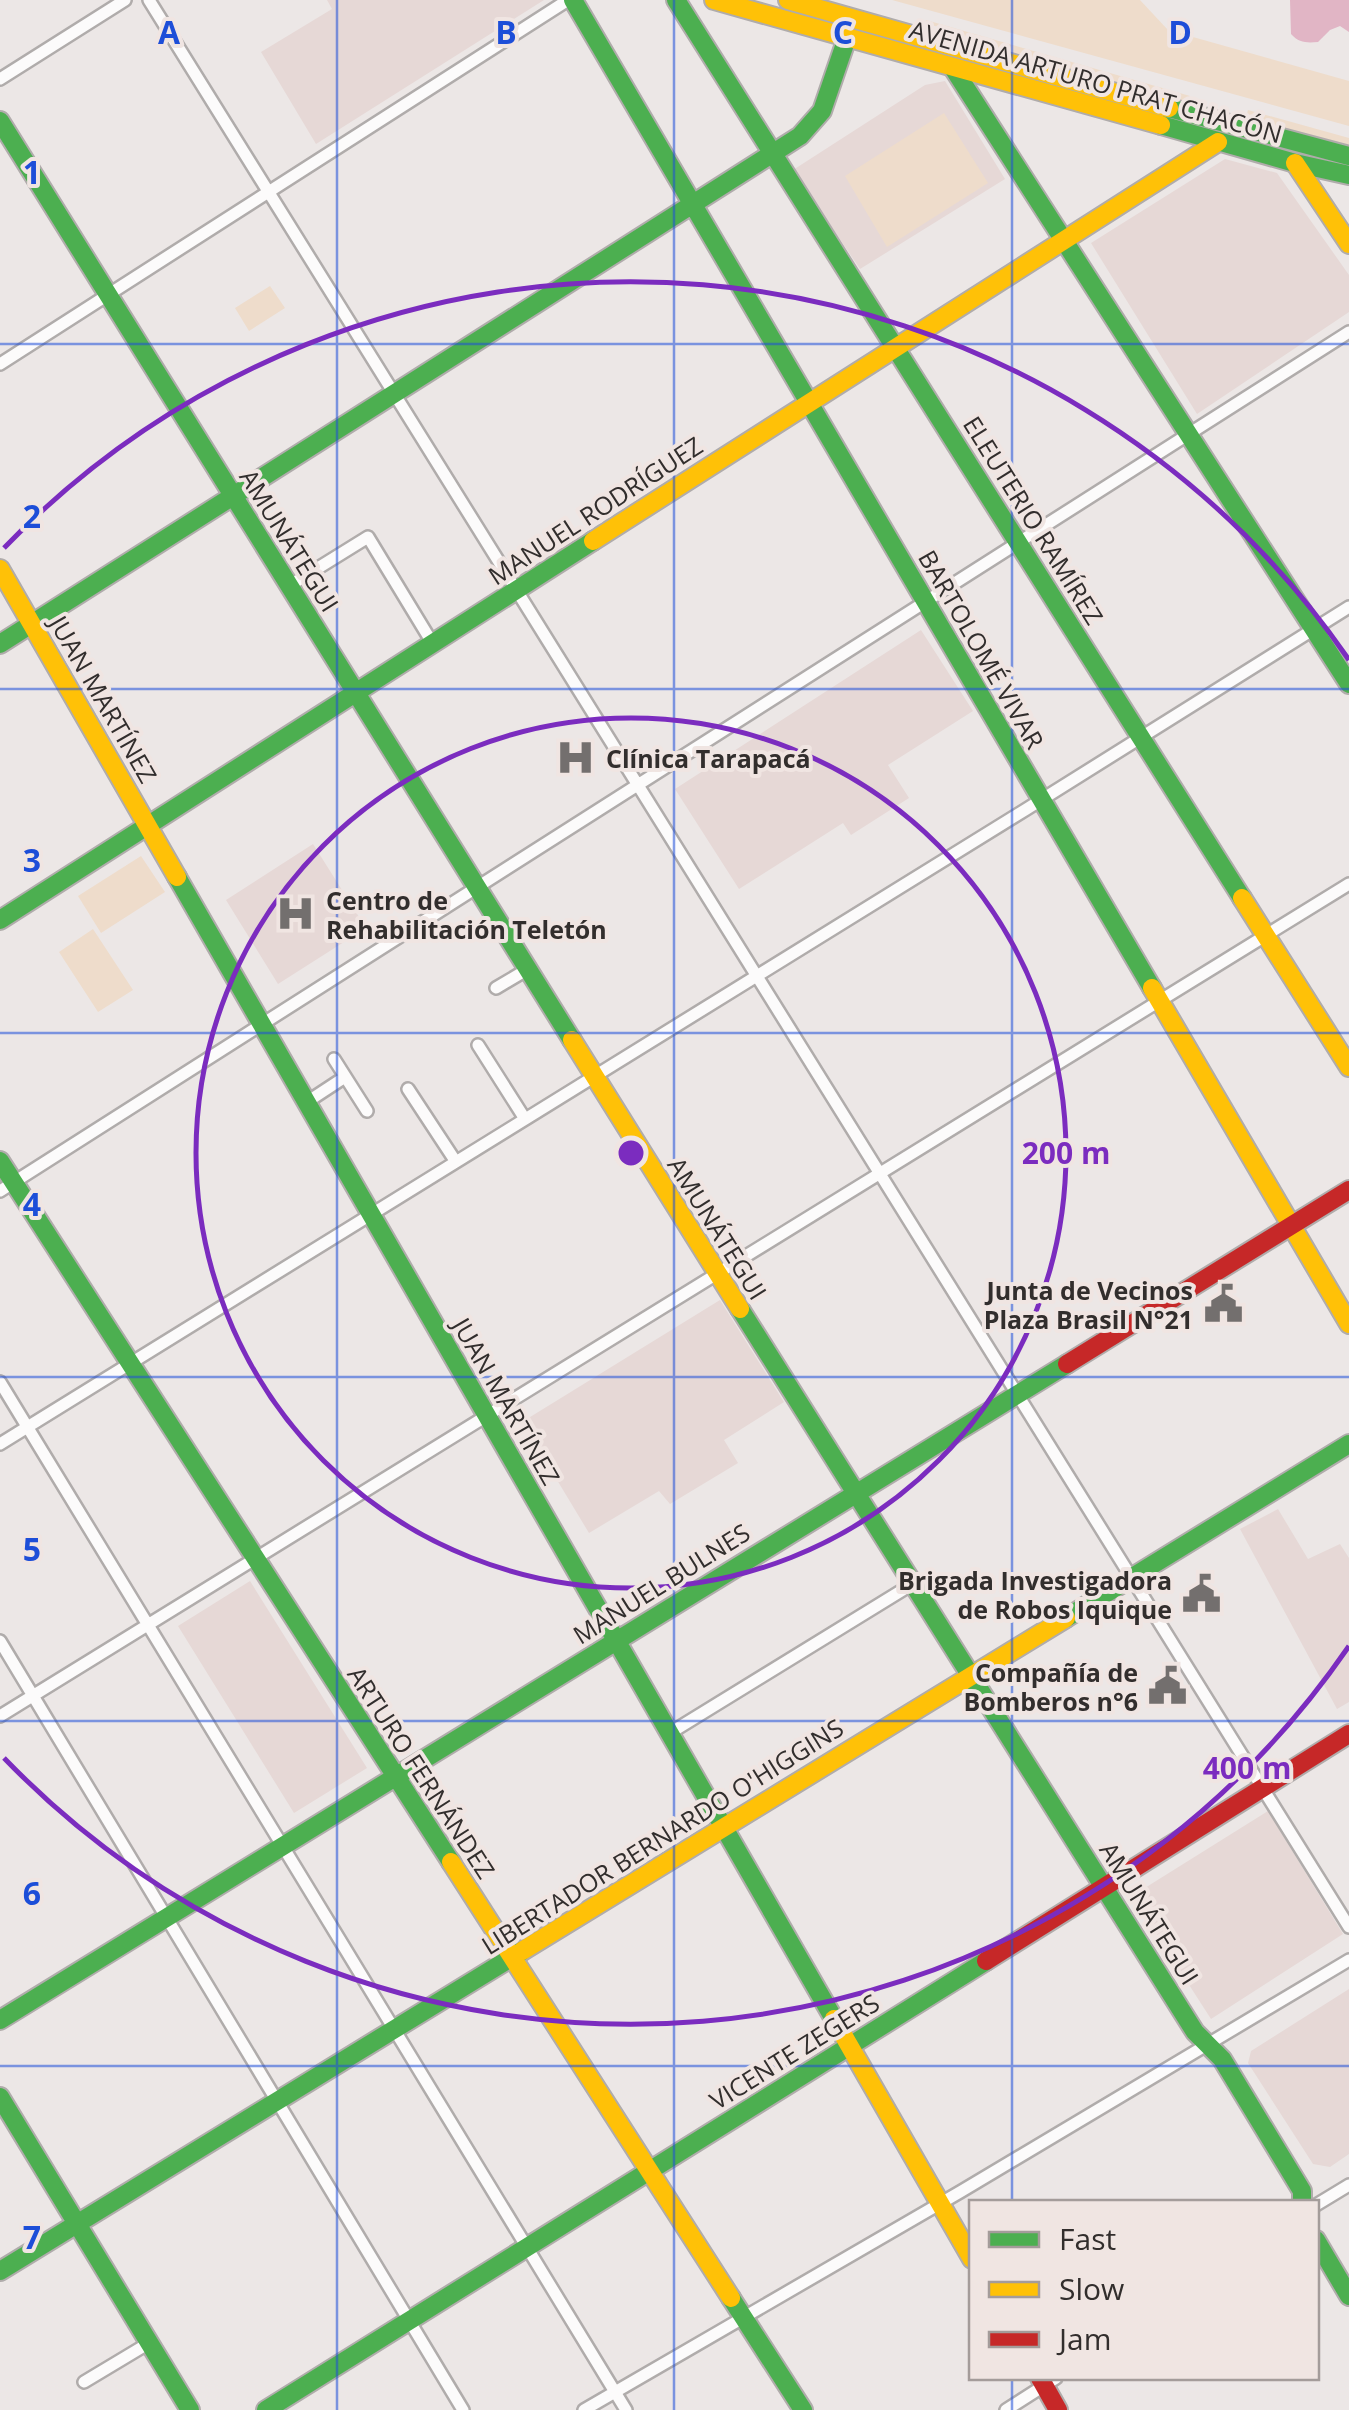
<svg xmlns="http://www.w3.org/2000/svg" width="1349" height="2410" font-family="'Open Sans',sans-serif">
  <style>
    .built { fill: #e6d8d6 }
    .green { fill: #eedccb }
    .water { fill: #e1b5c5 }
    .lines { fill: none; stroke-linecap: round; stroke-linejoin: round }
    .street-casing { stroke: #b0acab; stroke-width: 16 }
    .fast-casing { stroke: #b0acab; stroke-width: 22 }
    .slow-casing { stroke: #b0acab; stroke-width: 22 }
    .jam-casing { stroke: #b0acab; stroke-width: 22 }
    .street { stroke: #fcfbfb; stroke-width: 11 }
    .fast { stroke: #4caf50; stroke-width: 18 }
    .slow { stroke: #ffc107; stroke-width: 18 }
    .jam { stroke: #c62828; stroke-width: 18 }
    .grid { fill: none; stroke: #1d4ed8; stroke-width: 2.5; stroke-opacity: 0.55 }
    .ring { fill: none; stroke: #7b2cbf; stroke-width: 5 }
    .labels { text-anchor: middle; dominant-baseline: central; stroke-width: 8; stroke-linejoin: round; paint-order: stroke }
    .street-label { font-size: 25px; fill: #322e2d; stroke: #f0e5e2 }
    .poi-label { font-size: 25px; font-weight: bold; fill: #322e2d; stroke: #f0e5e2; text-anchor: end }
    .grid-label { font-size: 32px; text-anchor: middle; font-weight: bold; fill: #1d4ed8; stroke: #f0e5e2; stroke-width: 8; stroke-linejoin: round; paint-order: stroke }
    .centre { fill: #7b2cbf; stroke: #f0e5e2; stroke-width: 5 }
    .ring-label { font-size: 30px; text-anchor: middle; font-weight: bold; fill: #7b2cbf; stroke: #f0e5e2; stroke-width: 8; stroke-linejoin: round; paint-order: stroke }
  </style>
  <rect width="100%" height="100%" fill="#ece7e6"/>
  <!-- built -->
  <path class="built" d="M327,0H544L316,144L261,52L332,9Z
    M945,81L1005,179L860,269L793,170L925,85Z
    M1225,159L1277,173L1349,275V312L1197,414L1091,243Z
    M921,630L973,711L888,765L909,798L851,835L843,823L739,889L675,789Z
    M313,844L366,928L278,984L226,900Z
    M720,1300L784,1402L724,1440L738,1463L670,1504L659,1491L589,1533L522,1422Z
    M1278,1509L1308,1559L1340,1544L1349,1558V1702L1337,1709L1240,1529Z
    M250,1581L367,1768L294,1813L178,1626Z
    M1268,1811L1343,1934L1211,2019L1132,1896Z
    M1349,1989V2154L1330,2167L1313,2164L1248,2063L1251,2051Z"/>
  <!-- green -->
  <path class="green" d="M892,0H1140L1168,30L1349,81V126Z
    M926,20L1190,96L1188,104L957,38L948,30L925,23Z
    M1248,110L1349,138V147L1245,120Z
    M944,113L988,183L887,247L845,176Z
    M270,286L285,308L249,331L235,308Z
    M141,856L165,892L101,933L78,896Z
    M93,929L133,990L98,1012L59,952Z"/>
  <!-- water -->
  <path class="water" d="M1290,0H1349V32L1340,26L1330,30L1318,42C1307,43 1299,43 1291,34Z"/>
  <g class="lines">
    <defs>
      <path id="street" d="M149,0L1349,1927
        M0,79L125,0
        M0,364L568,0
        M289,586L368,537L433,644
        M496,988L528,969
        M478,1045L525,1119
        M334,1059L367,1111
        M408,1089L456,1162
        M307,1102L345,1077
        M0,1191L1349,332
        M0,1382L626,2410
        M0,1444L1025,810L1349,607
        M0,1641L463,2410
        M0,1716L1349,884
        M670,1733L914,1583
        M1316,2205L1349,2185
        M84,2382L149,2343
        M584,2410L960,2192L1349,1960
        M1006,2410L1056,2378"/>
      <path id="fast" d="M573,0L1152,988
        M676,0L1242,898
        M953,68L1349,684
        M1169,108L1349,156
        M0,121L572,1040
        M1161,125L1295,163L1349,175
        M0,644L800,136L822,111L847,38
        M177,877L834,2019
        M0,920L593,541
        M0,1161L451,1862
        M740,1309L1195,2032L1222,2059L1302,2191V2202
        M1066,1618L1349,1444
        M0,2020L1067,1364
        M0,2097L190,2410
        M1316,2240L1349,2296
        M0,2271L522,1951
        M731,2298L803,2410
        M266,2410L986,1961"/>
      <path id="slow" d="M714,0L1161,125
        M788,0L1169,108
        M1295,163L1349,244
        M593,541L1218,142
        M0,569L177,877
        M1242,898L1349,1067
        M1152,988L1349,1324
        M572,1040L740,1309
        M451,1862L731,2298
        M522,1951L1066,1618
        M834,2019L972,2259"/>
      <path id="jam" d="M1067,1364L1349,1190
        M986,1961L1349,1734
        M1040,2378L1058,2410"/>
    </defs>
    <!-- street casing -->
    <use href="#street" class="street-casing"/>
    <!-- fast casing -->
    <use href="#fast" class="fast-casing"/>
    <!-- slow casing -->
    <use href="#slow" class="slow-casing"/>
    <!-- jam casing -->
    <use href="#jam" class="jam-casing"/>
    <!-- street -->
    <use href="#street" class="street"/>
    <!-- fast -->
    <use href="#fast" class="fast"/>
    <!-- slow -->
    <use href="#slow" class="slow"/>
    <!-- jam -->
    <use href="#jam" class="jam"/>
  </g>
  <!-- grid -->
  <path class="grid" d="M337,0V2410M674,0V2410M1012,0V2202M0,344H1349M0,689H1349M0,1033H1349M0,1377H1349M0,1721H1349M0,2066H1349M1012,2378V2410"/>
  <!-- distance rings -->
  <g class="ring">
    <circle cx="631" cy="1153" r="435"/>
    <path d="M1349 1646A871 871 0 0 1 4 1758M4 548A871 871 0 0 1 1349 660"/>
  </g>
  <!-- icons -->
  <defs>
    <symbol id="hospital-bare" viewBox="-9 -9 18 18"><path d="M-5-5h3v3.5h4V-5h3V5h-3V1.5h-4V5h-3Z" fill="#736f6e" stroke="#f0e5e2" stroke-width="2.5" paint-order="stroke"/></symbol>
    <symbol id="civic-bare" viewBox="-9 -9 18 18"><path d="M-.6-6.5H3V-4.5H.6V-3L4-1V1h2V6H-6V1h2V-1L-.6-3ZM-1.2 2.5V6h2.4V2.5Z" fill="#736f6e" stroke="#f0e5e2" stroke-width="2.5" paint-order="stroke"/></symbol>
  </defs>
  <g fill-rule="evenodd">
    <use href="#hospital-bare" x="548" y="730" width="55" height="55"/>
    <use href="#hospital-bare" x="268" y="886" width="55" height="55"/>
    <use href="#civic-bare" x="1196" y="1276" width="55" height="55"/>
    <use href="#civic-bare" x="1174" y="1566" width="55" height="55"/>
    <use href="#civic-bare" x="1140" y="1658" width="55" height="55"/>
  </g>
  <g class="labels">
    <!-- street labels -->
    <g class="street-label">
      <text transform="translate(1096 81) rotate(16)">AVENIDA ARTURO PRAT CHACÓN</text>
      <text transform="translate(595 510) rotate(-33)">MANUEL RODRÍGUEZ</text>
      <text transform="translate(1034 520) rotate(58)">ELEUTERIO RAMÍREZ</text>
      <text transform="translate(290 540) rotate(58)">AMUNÁTEGUI</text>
      <text transform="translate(982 649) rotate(60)">BARTOLOMÉ VIVAR</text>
      <text transform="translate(104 699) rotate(60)">JUAN MARTÍNEZ</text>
      <text transform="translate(718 1228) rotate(58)">AMUNÁTEGUI</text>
      <text transform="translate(507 1401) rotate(60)">JUAN MARTÍNEZ</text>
      <text transform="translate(661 1583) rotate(-32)">MANUEL BULNES</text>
      <text transform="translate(422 1772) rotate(57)">ARTURO FERNÁNDEZ</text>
      <text transform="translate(662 1836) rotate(-32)">LIBERTADOR BERNARDO O'HIGGINS</text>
      <text transform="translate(1150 1913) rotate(58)">AMUNÁTEGUI</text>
      <text transform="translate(794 2051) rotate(-32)">VICENTE ZEGERS</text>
    </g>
    <!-- poi labels -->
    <g class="poi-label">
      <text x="606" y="758" text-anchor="start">Clínica Tarapacá</text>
      <text x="326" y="900" text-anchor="start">Centro de<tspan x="326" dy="29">Rehabilitación Teletón</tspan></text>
      <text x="1193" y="1290">Junta de Vecinos<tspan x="1193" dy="29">Plaza Brasil N°21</tspan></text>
      <text x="1172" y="1580">Brigada Investigadora<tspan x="1172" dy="29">de Robos Iquique</tspan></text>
      <text x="1138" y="1672">Compañía de<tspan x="1138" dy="29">Bomberos n°6</tspan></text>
    </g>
  </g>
  <g class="grid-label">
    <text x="169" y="44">A</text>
    <text x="506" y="44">B</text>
    <text x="843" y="44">C</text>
    <text x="1180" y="44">D</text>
    <text x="32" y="184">1</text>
    <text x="32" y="528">2</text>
    <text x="32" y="872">3</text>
    <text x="32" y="1216">4</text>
    <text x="32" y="1561">5</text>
    <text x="32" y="1905">6</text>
    <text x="32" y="2249">7</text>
  </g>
  <circle cx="631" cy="1153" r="15" class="centre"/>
  <g class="ring-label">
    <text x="1066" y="1164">200 m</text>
    <text x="1247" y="1779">400 m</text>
  </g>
  <!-- legend -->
  <rect x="969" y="2200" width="350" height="180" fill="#f0e5e2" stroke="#a49c9a" stroke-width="2.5"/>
  <rect x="989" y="2232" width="50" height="15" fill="#4caf50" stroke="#a49c9a" stroke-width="2.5"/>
  <text x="1059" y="2250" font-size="30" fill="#322e2d">Fast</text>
  <rect x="989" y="2282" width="50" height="15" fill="#ffc107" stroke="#a49c9a" stroke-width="2.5"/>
  <text x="1059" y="2300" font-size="30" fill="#322e2d">Slow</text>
  <rect x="989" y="2332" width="50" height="15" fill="#c62828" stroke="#a49c9a" stroke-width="2.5"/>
  <text x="1059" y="2350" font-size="30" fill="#322e2d">Jam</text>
</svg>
